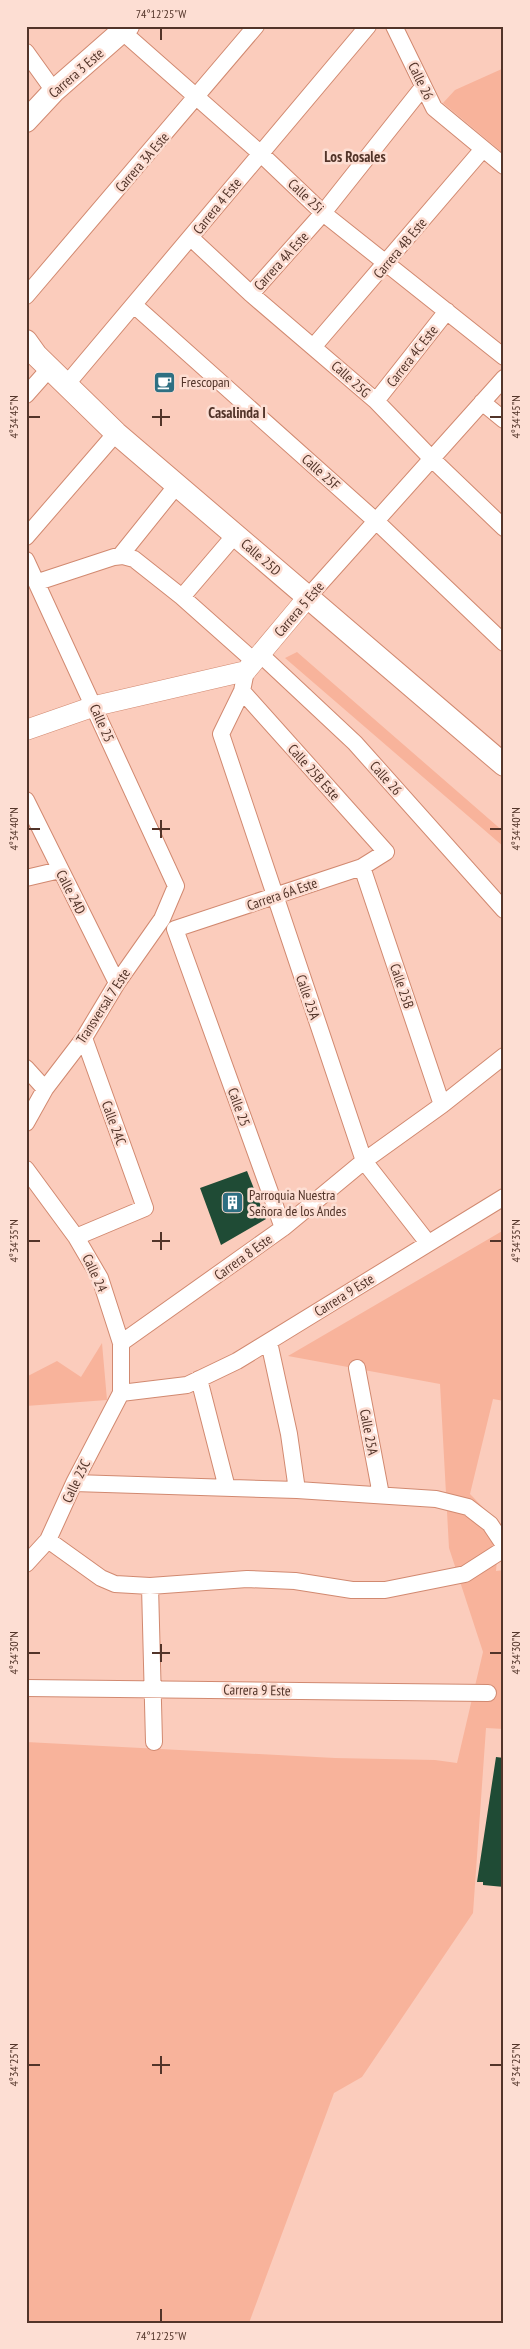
<svg xmlns="http://www.w3.org/2000/svg" width="530" height="2349" font-family="'PT Sans Narrow',sans-serif">
  <style>
    .green { fill: #f8b39b }
    .building { fill: #1f4b35 }
    .lines { fill: none; stroke-linecap: round; stroke-linejoin: round }
    .minor-casing { stroke: #d18970; stroke-width: 18 }
    .tertiary-casing { stroke: #d18970; stroke-width: 21 }
    .secondary-casing { stroke: #d18970; stroke-width: 24 }
    .minor { stroke: #fff; stroke-width: 16 }
    .tertiary { stroke: #fff; stroke-width: 20 }
    .secondary { stroke: #fff; stroke-width: 22 }
    .ticks { fill: none; stroke: #523429; stroke-width: 2 }
    .labels { text-anchor: middle; dominant-baseline: central; stroke-width: 5; stroke-linejoin: round; paint-order: stroke }
    .street-label { font-size: 14px; fill: #523429; stroke: #fdded3 }
    .poi-label { font-size: 14px; fill: #523429; stroke: #fdded3; text-anchor: start }
    .neighbourhood-label { font-size: 15px; font-weight: bold; fill: #523429; stroke: #fdded3 }
    .neatline { fill: none; stroke: #523429; stroke-width: 2 }
    .ticks-label { font-size: 12px; text-anchor: middle; fill: #523429 }
  </style>
  <rect width="100%" height="100%" fill="#fbccbc"/>
  <!-- green -->
  <path class="green" d="M504,68V154L443,103L455,90Z
    M297,652L504,832V847L285,658Z
    M504,1230V1401L493,1399L470,1494L500,1525L496,1571L504,1570V1729L486,1728L473,1913L362,2077L334,2093L249,2323H26V1742L335,1758L435,1760L457,1763L483,1652L449,1548L440,1384L288,1356Z
    M102,1343L107,1400L26,1406V1377L57,1361L81,1377Z"/>
  <!-- building -->
  <path class="building" d="M247,1171L266,1219L221,1245L200,1188Z
    M496,1757L504,1758V1887L483,1885V1882H477Z"/>
  <g class="lines">
    <defs>
      <path id="minor" d="M116,26L260,153L323,213L504,357
        M394,26L434,108L504,166
        M26,52L54,91
        M191,238L251,294L376,401L432,459L504,528
        M251,294L323,213L423,87
        M26,296L256,26
        M134,305L377,522L504,643
        M314,346L483,149
        M66,385L368,26
        M26,395L49,369
        M376,401L447,311
        M482,402L504,420
        M26,537L116,433
        M120,556L177,485
        M26,560L176,886L162,919L117,983L84,1038L45,1089L26,1123
        M38,582L114,557L123,556L134,559L182,597L254,661
        M182,597L235,535
        M308,597L504,378
        M260,654L355,743L504,910
        M246,671L242,691L221,734L364,1161L428,1243
        M26,800L117,983
        M362,867L442,1105
        M26,878L60,870
        M175,929L362,867L386,852L242,691
        M175,929L283,1228
        M26,1068L45,1089
        M26,1169L76,1237L100,1278L121,1343V1393L74,1483L48,1540L26,1564
        M76,1237L145,1208L84,1038
        M269,1342L289,1434L297,1490
        M121,1343L283,1228L364,1161L442,1105L504,1056
        M357,1368L381,1495
        M199,1379L227,1488
        M121,1393L187,1385L237,1361L504,1197
        M74,1483L297,1490L436,1499L468,1507L490,1524L504,1545
        M48,1540L101,1578L115,1584L150,1586L247,1579L295,1581L352,1590H385L465,1574L504,1549
        M150,1586L154,1742
        M26,1688L488,1693"/>
      <path id="tertiary" d="M26,730L95,706L246,671L308,597"/>
      <path id="secondary" d="M26,121L54,91L128,26
        M26,341L36,355L116,433L504,765"/>
    </defs>
    <!-- minor casing -->
    <use href="#minor" class="minor-casing"/>
    <!-- tertiary casing -->
    <use href="#tertiary" class="tertiary-casing"/>
    <!-- secondary casing -->
    <use href="#secondary" class="secondary-casing"/>
    <!-- minor -->
    <use href="#minor" class="minor"/>
    <!-- tertiary -->
    <use href="#tertiary" class="tertiary"/>
    <!-- secondary -->
    <use href="#secondary" class="secondary"/>
  </g>
  <!-- ticks -->
  <path class="ticks" d="M161,28V40M161,409V426M28,417H40M152,417H170M490,417H502M161,820V838M28,829H40M152,829H170M490,829H502M161,1232V1250M28,1241H40M152,1241H170M490,1241H502M161,1644V1662M28,1653H40M152,1653H170M490,1653H502M161,2056V2074M28,2065H40M152,2065H170M490,2065H502M161,2309V2322"/>
  <!-- icons -->
  <defs>
    <symbol id="cafe-square" viewBox="-11 -11 22 22"><rect x="-9" y="-9" width="18" height="18" rx="4" fill="#2e6f82" stroke="#fdded3"/><path d="M-5.5-4.5H6V0H3Q3 3.5 0 3.5H-2.5Q-5.5 3.5-5.5 0ZM3-3.2v2h1.7v-2ZM-6 4.5H4V6H-6Z" fill="#fff"/></symbol>
    <symbol id="building-square" viewBox="-11 -11 22 22"><rect x="-9" y="-9" width="18" height="18" rx="4" fill="#2e6f82" stroke="#fdded3"/><path d="M-4-6H4V6H1V3H-1V6H-4ZM-2.5-4.3h1.7v1.8h-1.7ZM.8-4.3h1.7v1.8H.8ZM-2.5-1h1.7V.8h-1.7ZM.8-1h1.7V.8H.8Z" fill="#fff"/></symbol>
  </defs>
  <g fill-rule="evenodd">
    <use href="#cafe-square" x="152" y="370" width="25" height="25"/>
    <use href="#building-square" x="220" y="1190" width="25" height="25"/>
  </g>
  <g class="labels">
    <!-- street labels -->
    <g class="street-label">
      <text transform="translate(76 73) rotate(-41)">Carrera 3 Este</text>
      <text transform="translate(421 81) rotate(64)">Calle 26</text>
      <text transform="translate(142 162) rotate(-49)">Carrera 3A Este</text>
      <text transform="translate(306 196) rotate(43)">Calle 25i</text>
      <text transform="translate(217 206) rotate(-51)">Carrera 4 Este</text>
      <text transform="translate(400 248) rotate(-50)">Carrera 4B Este</text>
      <text transform="translate(281 261) rotate(-48)">Carrera 4A Este</text>
      <text transform="translate(412 356) rotate(-52)">Carrera 4C Este</text>
      <text transform="translate(351 379) rotate(42)">Calle 25G</text>
      <text transform="translate(321 472) rotate(42)">Calle 25F</text>
      <text transform="translate(261 557) rotate(41)">Calle 25D</text>
      <text transform="translate(299 609) rotate(-49)">Carrera 5 Este</text>
      <text transform="translate(102 723) rotate(66)">Calle 25</text>
      <text transform="translate(314 772) rotate(48)">Calle 25B Este</text>
      <text transform="translate(386 778) rotate(48)">Calle 26</text>
      <text transform="translate(71 892) rotate(63)">Calle 24D</text>
      <text transform="translate(282 894) rotate(-19)">Carrera 6A Este</text>
      <text transform="translate(402 986) rotate(71)">Calle 25B</text>
      <text transform="translate(308 997) rotate(71)">Calle 25A</text>
      <text transform="translate(103 1006) rotate(-57)">Transversal 7 Este</text>
      <text transform="translate(239 1107) rotate(70)">Calle 25</text>
      <text transform="translate(114 1123) rotate(70)">Calle 24C</text>
      <text transform="translate(243 1257) rotate(-36)">Carrera 8 Este</text>
      <text transform="translate(95 1273) rotate(65)">Calle 24</text>
      <text transform="translate(344 1295) rotate(-32)">Carrera 9 Este</text>
      <text transform="translate(369 1432) rotate(79)">Calle 25A</text>
      <text transform="translate(76 1481) rotate(-64)">Calle 23C</text>
      <text transform="translate(257 1690) rotate(1)">Carrera 9 Este</text>
    </g>
    <!-- poi labels -->
    <g class="poi-label">
      <text x="181" y="382">Frescopan</text>
      <text x="249" y="1195">Parroquia Nuestra<tspan x="249" dy="16">Señora de los Andes</tspan></text>
    </g>
    <!-- neighbourhood labels -->
    <g class="neighbourhood-label">
      <text x="355" y="156">Los Rosales</text>
      <text x="237" y="412">Casalinda I</text>
    </g>
  </g>
  <!-- border -->
  <rect width="530" height="2349" fill="none" stroke="#fdded3" stroke-width="55"/>
  <rect x="28" y="28" width="474" height="2294" class="neatline"/>
  <g class="ticks-label">
    <text x="161" y="18">74°12'25"W</text>
    <text transform="translate(14 417) rotate(-90)" y="4">4°34'45"N</text>
    <text transform="translate(516 417) rotate(-90)" y="4">4°34'45"N</text>
    <text transform="translate(14 829) rotate(-90)" y="4">4°34'40"N</text>
    <text transform="translate(516 829) rotate(-90)" y="4">4°34'40"N</text>
    <text transform="translate(14 1241) rotate(-90)" y="4">4°34'35"N</text>
    <text transform="translate(516 1241) rotate(-90)" y="4">4°34'35"N</text>
    <text transform="translate(14 1653) rotate(-90)" y="4">4°34'30"N</text>
    <text transform="translate(516 1653) rotate(-90)" y="4">4°34'30"N</text>
    <text transform="translate(14 2065) rotate(-90)" y="4">4°34'25"N</text>
    <text transform="translate(516 2065) rotate(-90)" y="4">4°34'25"N</text>
    <text x="161" y="2340">74°12'25"W</text>
  </g>
</svg>
